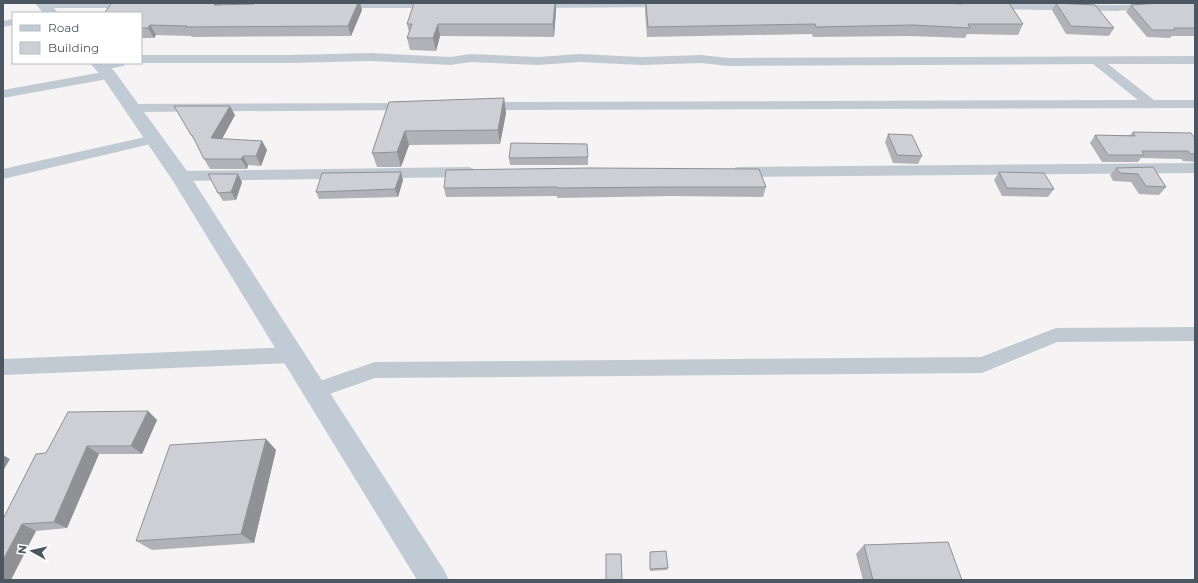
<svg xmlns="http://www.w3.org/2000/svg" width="1198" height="583" font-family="Montserrat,sans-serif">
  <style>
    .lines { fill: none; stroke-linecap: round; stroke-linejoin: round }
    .minor { fill: #c1cad2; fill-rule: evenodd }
    .secondary { fill: #c1cbd6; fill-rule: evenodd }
    .wall { fill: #b0b2b7 }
    .shaded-wall { fill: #909195 }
    .building { fill: #cdcfd5; stroke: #909195 }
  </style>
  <rect width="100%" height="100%" fill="#f5f3f3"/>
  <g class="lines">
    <!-- minor -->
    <path class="minor" d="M40,3H137L139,5L133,8H44L40,7L38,5Z
      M333,3H441L443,5L437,8H337L333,7L331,5Z
      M529,3H674L675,4L669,7L533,8L529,7L527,5Z
      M986,3L1116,5L1195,3V8L1179,7L1116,11L987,9L981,6Z
      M13,19V25L3,27V21Z
      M371,53L450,57L471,54L538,57L580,54L641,57L701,55L729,58L1195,56V64H1108L1154,100H1195V108L482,110L477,109L475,106L477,103L482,102L1138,100L1093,64L729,66L701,63L641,65L580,62L538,65L471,62L450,65L371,61L291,63H141V55H291Z
      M97,63H126L124,66L101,70L97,69L95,66Z
      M109,71L113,72L115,75L113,78L3,98V90Z
      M410,103L415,104L417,107L415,110L132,112L127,111L125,108L127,105L132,104Z
      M154,135L159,136L161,139L159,142L3,179V169Z
      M1195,163V173L737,177L732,175L730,172L732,169L737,167Z
      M469,167L474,169L476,172L474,175L469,177L180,181L175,180L173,176L175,172L180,171Z
      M1195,327V341L1057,342L982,373L375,378L315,399L308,397L305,391L308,385L375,362L981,357L1056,328Z
      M292,347L298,350L301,355L298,360L292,363L3,375V359Z"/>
    <!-- secondary -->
    <path class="secondary" d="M35,3H50L58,13H43Z
      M90,63H107L115,72L187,171L444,570L449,580H417L173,181L103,78Z"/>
  </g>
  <!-- wall -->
  <path class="wall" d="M255,3H360L362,10L351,36L192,37L191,36L156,35L154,38H141V13L222,5L254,4Z
    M645,3L958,4V3H1009L1023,24L1018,35L967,34L965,38L909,36L813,37L812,34L647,37L645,12Z
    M1056,3L1114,28L1109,36L1066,34L1052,10Z
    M1195,3V36H1172L1170,38L1147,37L1126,12L1131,5Z
    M556,10L554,37L440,36L436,51L410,50L407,38L409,32L407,24Z
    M504,98L506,113L500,144L409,145L401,167H377L372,153L389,102Z
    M235,115L222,139L262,141L267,150L261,166L248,165L247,169H210L204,159L197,144L191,135Z
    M1133,132L1195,138V162L1183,161L1181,159L1141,158L1138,162H1102L1090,143L1095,135H1130Z
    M888,134L922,156L918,164L893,163L885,142Z
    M588,157V165H510L509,158Z
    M1153,167L1166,187L1159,195L1139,194L1131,182L1113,181L1110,175L1116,168Z
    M446,170L766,187L763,197L671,196L557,198V196L446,197L444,188Z
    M999,172L1054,189L1048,197L1002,196L994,180Z
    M403,180L398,197L319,199L316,192Z
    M242,182L236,200L223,201L218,193Z
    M148,411L157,420L142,454H99L67,528L36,531L3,580L46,453Z
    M266,439L276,450L254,543L152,550L136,541Z
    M864,545L962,580H863L856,554Z
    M650,552L668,568L667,570L650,571Z"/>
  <!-- shaded-wall -->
  <path class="shaded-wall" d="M216,3H221L224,10L214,5Z
    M358,3H360L362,10L351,36L348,26Z
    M555,3H556V10L554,37L553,24Z
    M438,24L440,36L436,51L433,38Z
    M150,25L156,35L154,38L148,28Z
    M504,98L506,113L500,144L498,130Z
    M230,106L235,115L217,148L211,138Z
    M405,131L409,145L401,167L397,152Z
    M262,141L267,150L261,166L256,156Z
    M243,156L248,165L247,169L241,159Z
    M401,172L403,180L398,197L395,189Z
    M238,174L242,182L236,200L231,192Z
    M148,411L157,420L142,454L131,446Z
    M266,439L276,450L254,543L241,534Z
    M87,446L99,454L67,528L54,522Z
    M3,455L10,459L3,471Z
    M22,524L36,531L11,580H3V560Z"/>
  <!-- building -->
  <path class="building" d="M112,3H216L214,5L254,4L255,3H358L348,26L186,27L187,26L150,25L148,28H141V13H104Z
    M414,3H555L553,24H438L433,38H407L412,24H407Z
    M646,3H947L962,4L961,3H1009L1023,24H968L970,28L913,25L816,27L815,24L648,27Z
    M1056,3L1095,5L1114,28L1071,26Z
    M1160,3H1195V28H1174L1175,30H1152L1131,5Z
    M504,98L498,130L405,131L397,152L372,153L389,102Z
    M174,106H230L211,138L262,141L256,156H243L241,159H204L192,135H191Z
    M1133,132L1191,133L1195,138V154H1190L1188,151H1142L1144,155H1108L1095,135L1135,136Z
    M888,134L912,135L922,156L897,155Z
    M511,143L587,144L588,157L509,158Z
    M1153,167L1166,187L1146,186L1138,174L1120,173L1116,168Z
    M590,168L759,169L766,187H672L557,188V187L444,188L446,170Z
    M401,172L395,189L316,192L322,173Z
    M999,172L1044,173L1054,189L1007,188Z
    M208,174H238L231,192L218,193Z
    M148,411L131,446H87L54,522L22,524L3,560V519L36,454L46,453L68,412Z
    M266,439L241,534L136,541L170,445Z
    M948,542L962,580H873L864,545Z
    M666,551L668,568L650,569V552Z
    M606,554H621L622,580H606Z"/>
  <!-- border -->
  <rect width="1198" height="583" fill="none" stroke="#4a5661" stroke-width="8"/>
  <!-- legend -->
  <rect x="12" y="12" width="130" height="52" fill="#ffffff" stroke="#b7bbc0"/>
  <rect x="20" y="25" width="20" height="6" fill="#c1cbd6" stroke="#b7bbc0"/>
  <text x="48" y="32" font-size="12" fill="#4a5661">Road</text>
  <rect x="20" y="42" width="20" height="12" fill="#cdcfd5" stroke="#b7bbc0"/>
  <text x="48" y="52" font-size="12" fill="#4a5661">Building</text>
  <!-- north arrow -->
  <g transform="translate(32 551) rotate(278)" stroke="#ffffff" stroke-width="3" paint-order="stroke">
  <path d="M0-3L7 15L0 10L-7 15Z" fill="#4a5661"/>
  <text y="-6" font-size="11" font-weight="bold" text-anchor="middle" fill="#4a5661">N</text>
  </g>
</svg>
